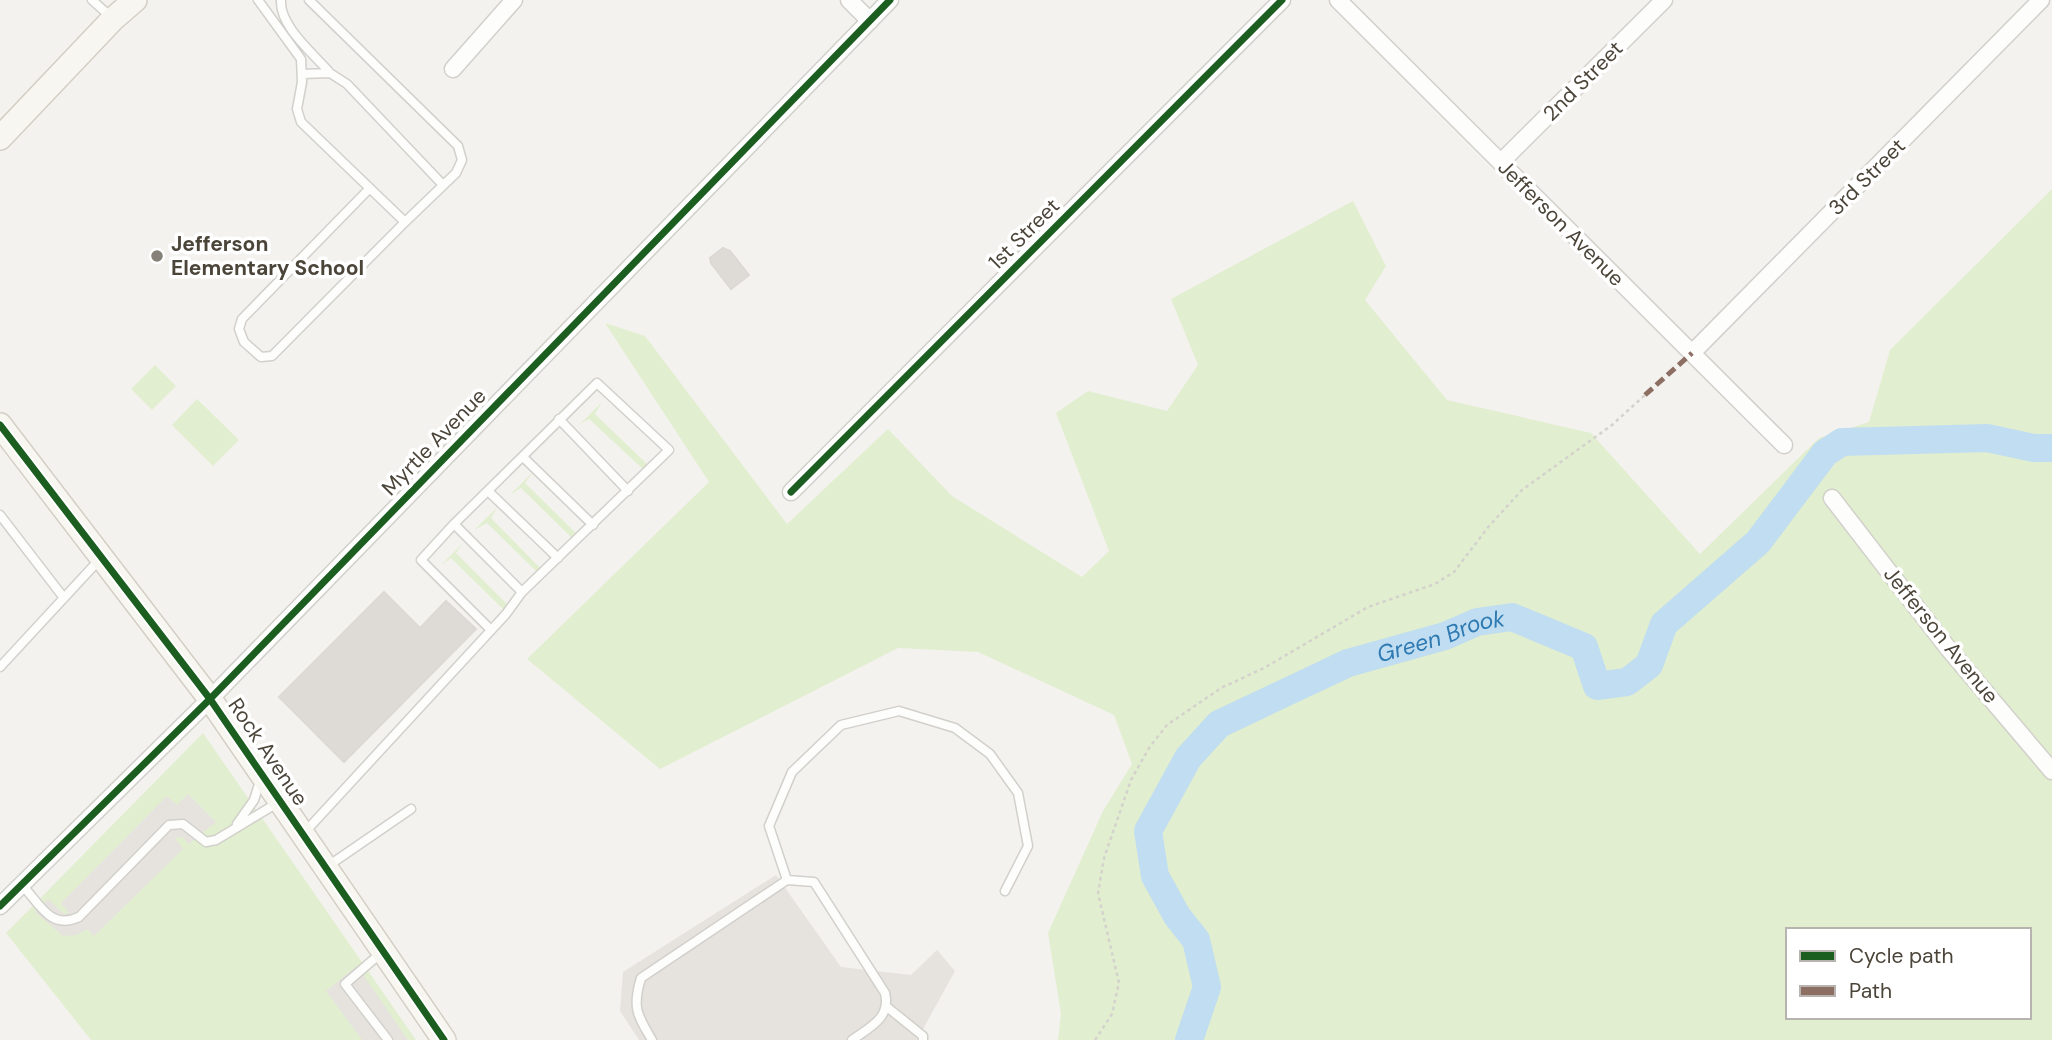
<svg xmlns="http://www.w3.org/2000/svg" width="2052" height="1040" font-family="'DM Sans',sans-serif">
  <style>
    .industrial { fill: #e6e2de }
    .green { fill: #e1eecf; fill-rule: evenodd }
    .parking { fill: #e6e3df }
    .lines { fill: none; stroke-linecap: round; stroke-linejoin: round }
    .river { stroke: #c0ddf1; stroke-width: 28 }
    .building { fill: #dedbd6; stroke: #dcd9d4; stroke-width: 2 }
    .lane-casing { stroke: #d2d0cb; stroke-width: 11 }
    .street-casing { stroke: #d2d0cb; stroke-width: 19 }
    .secondary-casing { stroke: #d3cfc5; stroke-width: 26 }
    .path { stroke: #d3d2cc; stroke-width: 2.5; stroke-dasharray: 3.5 3.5; stroke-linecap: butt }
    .lane { stroke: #fdfdfc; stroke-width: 8 }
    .street { stroke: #fdfdfc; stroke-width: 16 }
    .secondary { stroke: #f7f6f1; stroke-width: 23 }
    .quiet { stroke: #8d6e63; stroke-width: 5; stroke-dasharray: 10 5; stroke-linecap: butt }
    .cycleway-casing { stroke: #fff; stroke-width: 11 }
    .cycleway { stroke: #1b5e20; stroke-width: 7 }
    .poi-dot { fill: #868178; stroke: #fff; stroke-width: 2.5 }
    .labels { text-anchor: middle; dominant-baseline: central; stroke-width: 7; stroke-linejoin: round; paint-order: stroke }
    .street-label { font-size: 21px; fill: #4b4439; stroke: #fff }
    .poi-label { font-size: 21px; font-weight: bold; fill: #4b4439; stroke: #fff; text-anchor: start }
    .water-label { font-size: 23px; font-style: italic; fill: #2e7ab2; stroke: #fff }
  </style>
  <rect width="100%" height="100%" fill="#f4f2ee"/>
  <!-- industrial -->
  <path class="industrial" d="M776,875L841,967L911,975L937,950L955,971L917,1040H639L620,1011L623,972Z"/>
  <!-- green -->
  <path class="green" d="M2052,189V1040H1058L1061,1014L1048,933L1103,811L1132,764L1114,715L978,652L898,648L660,769L527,659L709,482L605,323L645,336L787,524L888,429L952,496L1082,577L1109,551L1056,413L1088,391L1167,411L1198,365L1171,299L1353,201L1386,266L1365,300L1447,400L1591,433L1700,554L1819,438L1869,422L1890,350ZM1788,930H2029V1017H1788Z
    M155,365L176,386L152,410L131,389Z
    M197,399L239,440L213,466L172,425Z
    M602,402L595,414L648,465L644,470L589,419L580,424Z
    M533,472L525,483L579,536L573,539L521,488L510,495Z
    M497,508L491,518L543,571L540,575L487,523L474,530Z
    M463,543L456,553L509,606L505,611L451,558L441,565Z
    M203,733L416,1040H91L6,933Z"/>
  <!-- parking -->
  <path class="parking" d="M188,794L216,822L189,844L182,837L175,838L183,849L94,936L87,929L77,935L63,936L35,912L48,899L64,914L69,913L61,903L167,796L177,805Z
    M357,966L408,1040H362L326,991Z"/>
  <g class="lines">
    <!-- river -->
    <path class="river" id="s1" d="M1189,1040L1207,987L1196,940L1177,916L1155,876L1148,831L1188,758L1219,724L1348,663L1445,636L1477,622L1512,617L1584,647L1597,686L1627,682L1649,665L1664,624L1758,542L1825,453L1842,442L1987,438L2034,448H2052"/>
  </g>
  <!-- building -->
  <path class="building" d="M723,248L730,251L749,275L731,289L711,263L710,258Z
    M384,592L420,628L446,601L476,629L344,762L279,697Z"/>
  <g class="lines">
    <defs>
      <path id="lane" d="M92,0L111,17
        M258,0L301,59L302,82L297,109L301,122L405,222L456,173L462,160L458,146L309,0
        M281,0C279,26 314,54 330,73
        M302,74L330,73L347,84L443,185
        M370,188L242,319L239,329L244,342L261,357L272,356L405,222
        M559,419L628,491
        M523,457L593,525
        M488,491L558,558
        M0,515L64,598
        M491,630L421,560L454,524L522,592
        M0,667L100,559
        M237,824L254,800L260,781
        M305,832L506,614L522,592L669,450L597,383L454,524
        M328,866L411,809
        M787,880L769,826L792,772L841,725L899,711L955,728L990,754L1018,793L1028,846L1005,891
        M23,886C41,906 51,930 79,917L169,825L183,824L206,842L216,840L279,802
        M381,953L345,984L388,1040
        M887,1007L923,1036V1040
        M652,1040C637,1015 632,1007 641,978L787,880L814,882L885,993C891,1018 870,1027 852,1040"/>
      <path id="street" d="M849,0L870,21
        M1338,0L1784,445
        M453,69L514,0
        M1501,162L1664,0
        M1692,353L2041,0
        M791,492L1282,0
        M1832,498L1947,647L2052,771
        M0,906L210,699L890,0"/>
      <path id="secondary" d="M0,138L113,19L135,0
        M0,425L210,699L444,1040"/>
    </defs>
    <!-- lane casing -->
    <use href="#lane" class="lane-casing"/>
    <!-- street casing -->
    <use href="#street" class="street-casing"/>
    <!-- secondary casing -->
    <use href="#secondary" class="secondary-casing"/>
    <!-- path -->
    <path class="path" d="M1095,1040L1112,1014L1119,983L1098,893L1104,858L1131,780L1149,748L1167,725L1221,688L1264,668L1368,607L1435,584L1454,572L1489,526L1522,490L1612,425L1645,395"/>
    <!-- lane -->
    <use href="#lane" class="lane"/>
    <!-- street -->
    <use href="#street" class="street"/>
    <!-- secondary -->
    <use href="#secondary" class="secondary"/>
    <!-- quiet -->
    <path class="quiet" d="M1645,395L1692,353"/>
    <defs>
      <path id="cycleway" d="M0,425L210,699L444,1040
        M791,492L1282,0
        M0,906L210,699L890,0"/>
    </defs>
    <!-- cycleway casing -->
    <use href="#cycleway" class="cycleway-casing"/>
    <!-- cycleway -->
    <use href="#cycleway" class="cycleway"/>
  </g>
  <!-- markers -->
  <circle class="poi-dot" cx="157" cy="256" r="7"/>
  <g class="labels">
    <!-- street labels -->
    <g class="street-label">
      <text transform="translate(1583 81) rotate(-45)">2nd Street</text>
      <text transform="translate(1867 177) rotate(-45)">3rd Street</text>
      <text transform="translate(1561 223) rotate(45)">Jefferson Avenue</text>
      <text transform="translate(1024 234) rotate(-45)">1st Street</text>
      <text transform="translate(434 442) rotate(-46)">Myrtle Avenue</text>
      <text transform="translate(1941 635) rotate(51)">Jefferson Avenue</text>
      <text transform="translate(268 752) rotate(56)">Rock Avenue</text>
    </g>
    <!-- poi labels -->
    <g class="poi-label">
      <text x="171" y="244">Jefferson<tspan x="171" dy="24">Elementary School</tspan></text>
    </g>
    <!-- water labels -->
    <g class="water-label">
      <text stroke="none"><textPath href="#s1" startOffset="595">Green Brook</textPath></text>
    </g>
  </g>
  <!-- legend -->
  <rect x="1786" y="928" width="245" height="91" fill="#ffffff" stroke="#b7b4b0" stroke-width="2"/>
  <rect x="1800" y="951" width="35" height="10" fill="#1b5e20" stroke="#b7b4b0" stroke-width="2"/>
  <text x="1849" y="963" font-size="21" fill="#4b4439">Cycle path</text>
  <rect x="1800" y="986" width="35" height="10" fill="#8d6e63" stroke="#b7b4b0" stroke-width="2"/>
  <text x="1849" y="998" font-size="21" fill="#4b4439">Path</text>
</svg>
